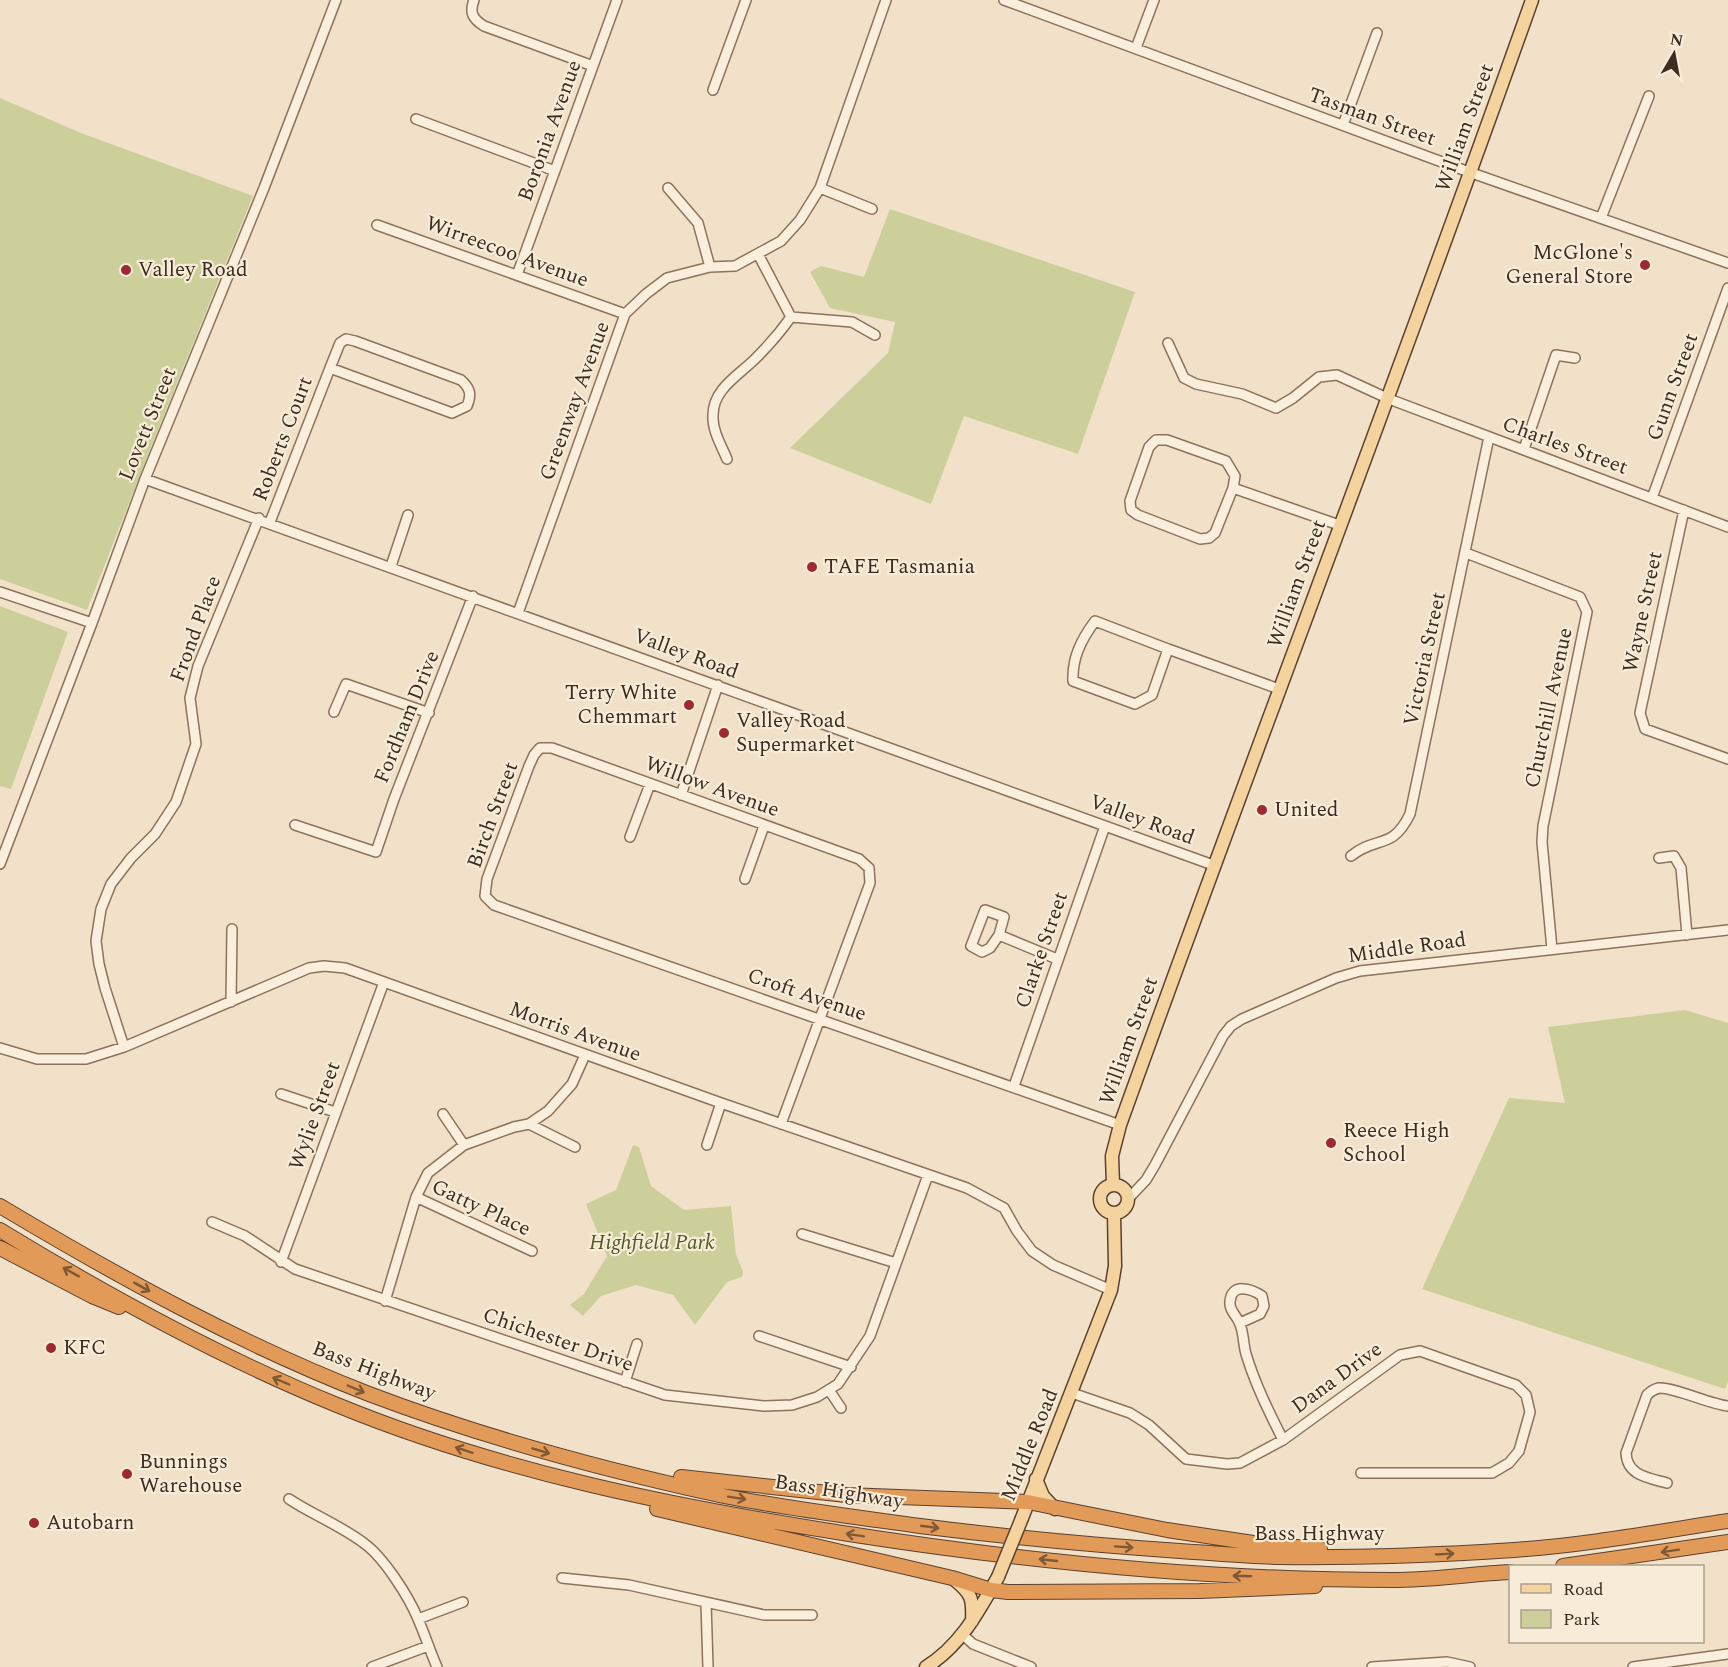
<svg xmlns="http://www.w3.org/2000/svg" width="1728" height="1667" font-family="Spectral,serif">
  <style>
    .green { fill: #cdcf9a }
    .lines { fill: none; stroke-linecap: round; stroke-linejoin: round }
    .minor-casing { stroke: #8d725c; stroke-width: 12 }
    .major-casing { stroke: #5b4130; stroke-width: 15 }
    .highway-casing { stroke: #5b4130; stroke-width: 16 }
    .minor { stroke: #faefdc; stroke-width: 9 }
    .major { stroke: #f4d39f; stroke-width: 12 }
    .highway { stroke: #e19a57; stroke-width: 14 }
    .major-bridge-casing { stroke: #5b4130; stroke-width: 15; stroke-linecap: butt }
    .major-bridge { stroke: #f4d39f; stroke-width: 12 }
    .oneway { stroke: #7f5836 }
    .poi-dot { fill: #9f2932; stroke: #f7ecd8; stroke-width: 2 }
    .labels { text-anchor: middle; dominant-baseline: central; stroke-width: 4.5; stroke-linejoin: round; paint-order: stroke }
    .street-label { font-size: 21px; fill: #3d2c20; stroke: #f7ecd8 }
    .poi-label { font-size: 21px; fill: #3d2c20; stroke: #f7ecd8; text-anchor: start }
    .park-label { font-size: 21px; font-style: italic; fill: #515a26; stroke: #f7ecd8 }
  </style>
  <rect width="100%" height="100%" fill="#f0e1c8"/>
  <!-- green -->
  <path class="green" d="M0,98L81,133L253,196L153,442L87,610L0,579Z
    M890,209L1135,292L1078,454L964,416L931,504L790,448L888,353L895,322L830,308L810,272L821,266L864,277Z
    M0,606L68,632L11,789L0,786Z
    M1685,1010L1728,1023V1382L1725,1389L1422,1289L1509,1098L1565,1103L1548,1027Z
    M633,1145L639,1147L651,1186L684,1210L731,1206L736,1254L743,1272L742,1277L727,1282L695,1325L673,1295L636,1285L601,1296L583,1316L570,1305L584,1294L607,1256L586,1204L616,1190Z"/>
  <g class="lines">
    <defs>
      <path id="minor" d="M474,0C469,13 473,19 484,26L593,66
        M1004,0L1469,172L1728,263
        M1136,48L1154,0
        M713,90L746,0
        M416,119L555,171
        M1343,125L1377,33
        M668,188L698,223L710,267
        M820,188L872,209
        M1601,218L1649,96
        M377,225L625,314
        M517,275L617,0
        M791,317L852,322L875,335
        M1168,343L1184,378L1196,384L1242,394L1276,408L1293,398L1319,377L1337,375L1389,399L1728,527
        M1524,449L1556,355L1575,358
        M727,459C721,445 712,430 713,415C713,388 741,374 757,357C769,345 781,331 791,317L758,254
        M145,479L1213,865
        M1233,488L1235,476L1226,461L1167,440H1156L1149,447L1130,501L1131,510L1138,515L1200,539L1209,538L1215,533L1233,488L1339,525
        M1652,498L1728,288
        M1684,510L1640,713L1645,729L1728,759
        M270,522L330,368L340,343L346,339L355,341L461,380C470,388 472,394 467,406L452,413L330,368
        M1466,553L1580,597L1587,612L1543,826L1542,842L1552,949
        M391,566L408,515
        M0,592L92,623
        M518,613L625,314L646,294L667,278L710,267L735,266L781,241L800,220L820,188L886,0
        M1095,621L1168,649L1152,695L1135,704L1073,681C1072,658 1081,640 1095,621Z
        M1168,649L1279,689
        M334,712L346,684L429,713
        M681,795L718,685
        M295,825L376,852L394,799L473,596
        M630,837L650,784
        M1351,856C1377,835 1392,851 1410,814L1489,437
        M1659,858L1674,856L1681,868L1687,935
        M0,864L92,623L145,479L264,188L336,0
        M745,879L764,826
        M999,935L1004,917L985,910L971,946L982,952L990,948L999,935L1057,959
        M231,1002L232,929
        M124,1047L105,988L99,964L96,941L101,909L111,884L131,858L155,834L176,802L196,744L190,698L198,666L259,518
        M0,1048L37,1059H86L124,1047L309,968L324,966L345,968L721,1103L967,1188L1004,1208L1017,1231L1032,1251L1053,1265L1111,1290
        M1014,1086L1105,826
        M281,1094L335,1112
        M443,1114L464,1145
        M529,1124L575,1147
        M781,1124L870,883L869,868L859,859L552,748H540L534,755L529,766L487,879L485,896L494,905L1120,1125
        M707,1145L721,1103
        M416,1197L532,1251
        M1129,1198L1146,1180L1155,1165L1223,1036L1231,1026L1242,1019L1336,978L1360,971L1728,930
        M212,1222L245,1236L295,1269L665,1395L764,1406L792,1405L817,1397L838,1384L870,1336L928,1175
        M802,1234L896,1263
        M281,1262L384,982
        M385,1301L416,1197L428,1173L464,1145L514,1127L529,1124L548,1111L572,1084L585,1055
        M1240,1323L1260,1314L1264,1306L1262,1296C1252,1289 1231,1282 1230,1302C1229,1310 1236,1315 1239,1322C1244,1332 1243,1344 1246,1354C1255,1384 1269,1412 1283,1440
        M759,1336L851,1367
        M625,1382L637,1344
        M829,1390L841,1408
        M1072,1393L1130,1413L1149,1425L1186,1459L1227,1464L1240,1463L1283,1440L1400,1355L1420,1351L1516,1385L1526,1395L1530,1412L1519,1451L1509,1463L1492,1473H1361
        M1667,1483C1649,1478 1627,1476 1626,1453L1647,1395C1650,1392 1654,1389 1659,1388C1674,1387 1709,1404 1728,1406
        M289,1499C313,1515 342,1526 365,1544C384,1558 409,1597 418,1619C425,1635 430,1651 437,1667
        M562,1578L629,1585L764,1615H812
        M706,1603L708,1667
        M418,1619L463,1602
        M963,1635L973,1644L1031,1667
        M372,1667L428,1646
        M1372,1667L1447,1662L1470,1667
        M1633,1667L1728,1654"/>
      <path id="major" d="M1100 1199a14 14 0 1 1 28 0a14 14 0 1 1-28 0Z
        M1113,1185L1112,1156L1120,1125C1255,749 1399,376 1532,0
        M1036,1479L1043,1496L1055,1509
        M1022,1518L1111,1290L1115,1266L1114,1213
        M955,1580C972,1594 973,1599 972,1621
        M926,1667C961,1645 978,1612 998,1577"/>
      <path id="highway" d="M0,1206C119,1277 240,1344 369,1394C485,1438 604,1470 724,1496C789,1509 855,1517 920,1526C1007,1537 1093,1545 1180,1551C1213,1553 1246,1556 1279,1557C1357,1558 1436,1555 1514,1550C1586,1545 1656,1532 1728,1521
        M0,1230C108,1296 219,1357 337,1405C500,1472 675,1507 849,1534C1029,1562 1210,1580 1392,1580C1431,1580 1471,1574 1510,1572
        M0,1248L92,1296L119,1307
        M681,1477L846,1495L1028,1502L1167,1530L1260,1544L1320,1549
        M657,1509L952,1578L991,1590L1008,1592L1200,1591L1315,1586
        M1563,1566L1728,1542"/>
    </defs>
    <!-- minor casing -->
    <use href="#minor" class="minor-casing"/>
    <!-- major casing -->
    <use href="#major" class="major-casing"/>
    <!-- highway casing -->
    <use href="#highway" class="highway-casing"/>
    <!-- minor -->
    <use href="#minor" class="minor"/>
    <!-- major -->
    <use href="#major" class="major"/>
    <!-- highway -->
    <use href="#highway" class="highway"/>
    <defs>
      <path id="major-bridge" d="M998,1577L1022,1518"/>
    </defs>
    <!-- major-bridge casing -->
    <use href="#major-bridge" class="major-bridge-casing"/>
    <!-- major-bridge -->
    <use href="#major-bridge" class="major-bridge"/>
  </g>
  <!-- one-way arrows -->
  <defs><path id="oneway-shaft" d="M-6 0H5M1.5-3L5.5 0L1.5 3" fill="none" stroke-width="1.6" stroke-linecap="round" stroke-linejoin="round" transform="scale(1.5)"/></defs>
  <g class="oneway">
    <use href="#oneway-shaft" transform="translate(71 1272) rotate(-151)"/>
    <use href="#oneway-shaft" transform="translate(142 1287) rotate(29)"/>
    <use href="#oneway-shaft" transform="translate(281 1381) rotate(-157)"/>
    <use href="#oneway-shaft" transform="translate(356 1389) rotate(23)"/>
    <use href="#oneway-shaft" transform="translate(464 1450) rotate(-162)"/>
    <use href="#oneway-shaft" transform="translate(541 1451) rotate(17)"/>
    <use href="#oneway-shaft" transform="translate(737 1498) rotate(9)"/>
    <use href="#oneway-shaft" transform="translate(930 1527) rotate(8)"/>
    <use href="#oneway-shaft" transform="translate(855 1535) rotate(-171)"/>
    <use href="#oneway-shaft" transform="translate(1124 1547) rotate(4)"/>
    <use href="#oneway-shaft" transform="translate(1670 1551) rotate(171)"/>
    <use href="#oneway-shaft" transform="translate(1445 1554) rotate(-3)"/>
    <use href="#oneway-shaft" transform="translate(1048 1560) rotate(-174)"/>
    <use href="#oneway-shaft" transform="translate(1242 1576) rotate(-178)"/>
  </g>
  <!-- markers -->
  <g class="poi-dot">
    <circle cx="1645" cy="265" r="6"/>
    <circle cx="126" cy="270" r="6"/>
    <circle cx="812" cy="567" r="6"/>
    <circle cx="689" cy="705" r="6"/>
    <circle cx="724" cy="733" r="6"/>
    <circle cx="1262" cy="810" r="6"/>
    <circle cx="1331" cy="1143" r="6"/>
    <circle cx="51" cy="1348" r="6"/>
    <circle cx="127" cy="1474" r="6"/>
    <circle cx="34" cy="1523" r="6"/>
  </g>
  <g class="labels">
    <!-- street labels -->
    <g class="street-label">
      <text transform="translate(1372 117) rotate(20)">Tasman Street</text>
      <text transform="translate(1465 128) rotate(-70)">William Street</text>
      <text transform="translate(550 131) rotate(-70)">Boronia Avenue</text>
      <text transform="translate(507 252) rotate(20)">Wirreecoo Avenue</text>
      <text transform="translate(1673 387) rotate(-70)">Gunn Street</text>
      <text transform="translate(575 401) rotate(-70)">Greenway Avenue</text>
      <text transform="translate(148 424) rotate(-68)">Lovett Street</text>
      <text transform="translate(283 439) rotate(-69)">Roberts Court</text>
      <text transform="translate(1565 446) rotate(20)">Charles Street</text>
      <text transform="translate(1297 584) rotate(-70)">William Street</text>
      <text transform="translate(1643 612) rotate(-78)">Wayne Street</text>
      <text transform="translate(196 629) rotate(-70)">Frond Place</text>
      <text transform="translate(686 654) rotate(20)">Valley Road</text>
      <text transform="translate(1425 659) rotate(-78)">Victoria Street</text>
      <text transform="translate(1549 708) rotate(-78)">Churchill Avenue</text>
      <text transform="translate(407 717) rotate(-68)">Fordham Drive</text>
      <text transform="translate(712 787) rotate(20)">Willow Avenue</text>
      <text transform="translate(493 815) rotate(-70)">Birch Street</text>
      <text transform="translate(1142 820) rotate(20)">Valley Road</text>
      <text transform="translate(1407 948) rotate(-8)">Middle Road</text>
      <text transform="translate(1042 950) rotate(-71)">Clarke Street</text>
      <text transform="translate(807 995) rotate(19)">Croft Avenue</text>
      <text transform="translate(575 1032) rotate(20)">Morris Avenue</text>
      <text transform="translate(1129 1041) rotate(-70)">William Street</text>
      <text transform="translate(315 1116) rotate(-70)">Wylie Street</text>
      <text transform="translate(481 1208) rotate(25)">Gatty Place</text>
      <text transform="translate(558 1340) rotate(19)">Chichester Drive</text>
      <text transform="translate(374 1371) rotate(21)">Bass Highway</text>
      <text transform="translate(1337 1378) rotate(-36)">Dana Drive</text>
      <text transform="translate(1030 1445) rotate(-68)">Middle Road</text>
      <text transform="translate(839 1492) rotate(9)">Bass Highway</text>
      <text x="1319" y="1534">Bass Highway</text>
    </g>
    <!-- poi labels -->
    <g class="poi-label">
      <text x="1633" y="253" text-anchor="end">McGlone's<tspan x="1633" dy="24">General Store</tspan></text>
      <text x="138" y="270">Valley Road</text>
      <text x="824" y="567">TAFE Tasmania</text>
      <text x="677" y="693" text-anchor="end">Terry White<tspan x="677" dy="24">Chemmart</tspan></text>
      <text x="736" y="721">Valley Road<tspan x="736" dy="24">Supermarket</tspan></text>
      <text x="1274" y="810">United</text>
      <text x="1343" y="1131">Reece High<tspan x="1343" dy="24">School</tspan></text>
      <text x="63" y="1348">KFC</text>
      <text x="139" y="1462">Bunnings<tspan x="139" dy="24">Warehouse</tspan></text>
      <text x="46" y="1523">Autobarn</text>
    </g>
    <!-- park labels -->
    <g class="park-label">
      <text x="652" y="1243">Highfield Park</text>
    </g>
  </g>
  <!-- legend -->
  <rect x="1509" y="1565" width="195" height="78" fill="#f7ecd8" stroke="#ad9f8e" stroke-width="1.5"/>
  <rect x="1521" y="1584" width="30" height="9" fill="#f4d39f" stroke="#ad9f8e" stroke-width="1.5"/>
  <text x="1563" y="1595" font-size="18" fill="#3d2c20">Road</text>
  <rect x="1521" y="1610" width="30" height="18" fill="#cdcf9a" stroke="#ad9f8e" stroke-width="1.5"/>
  <text x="1563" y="1625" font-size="18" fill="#3d2c20">Park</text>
  <!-- north arrow -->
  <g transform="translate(1674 54) rotate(10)" stroke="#f7ecd8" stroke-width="4.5" paint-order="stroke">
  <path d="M0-4.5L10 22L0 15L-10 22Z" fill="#3d2c20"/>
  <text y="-9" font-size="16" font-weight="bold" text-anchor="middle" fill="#3d2c20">N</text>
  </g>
</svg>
